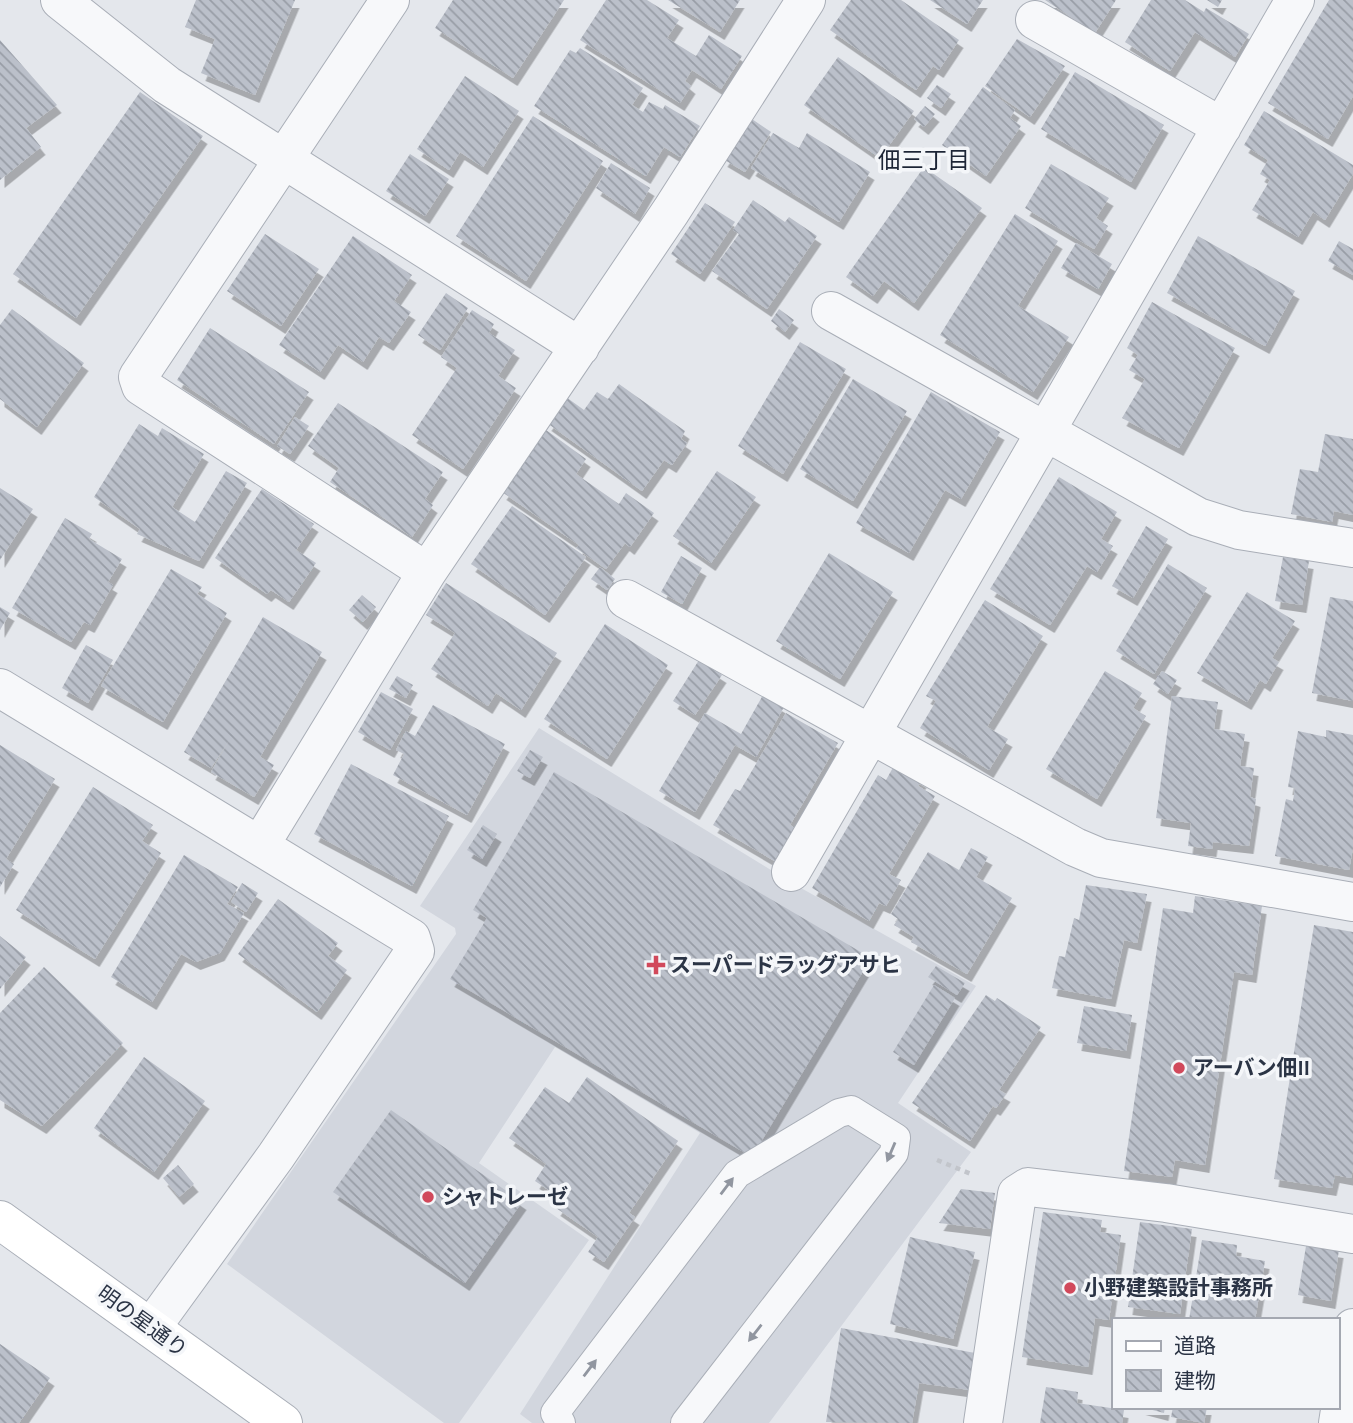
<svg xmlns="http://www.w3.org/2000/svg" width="1353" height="1423" font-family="'Alegreya Sans','Noto Sans JP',sans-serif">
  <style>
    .built { fill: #d2d6de }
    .building { fill: url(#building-back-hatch); filter: url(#shadow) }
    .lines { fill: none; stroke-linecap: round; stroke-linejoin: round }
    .lane-casing { stroke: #a9aeb7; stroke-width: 30 }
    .street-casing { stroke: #a9aeb7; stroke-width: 40 }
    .secondary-casing { stroke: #a9aeb7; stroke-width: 40 }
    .path { stroke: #c2c5cb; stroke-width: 4.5; stroke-dasharray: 5 5; stroke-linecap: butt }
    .lane { stroke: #f7f8fa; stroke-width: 28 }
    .street { stroke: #f7f8fa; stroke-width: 38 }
    .secondary { stroke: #fff; stroke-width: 38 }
    .oneway { fill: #9196a0 }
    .poi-dot { fill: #d1495b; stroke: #f4f6f9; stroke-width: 2.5 }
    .labels { text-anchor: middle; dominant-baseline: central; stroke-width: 7; stroke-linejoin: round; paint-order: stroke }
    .poi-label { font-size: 21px; font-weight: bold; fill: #2b3445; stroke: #f4f6f9; text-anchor: start }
    .street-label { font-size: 21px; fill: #2b3445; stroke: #f4f6f9 }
    .neighbourhood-label { font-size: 23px; fill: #1d2536; stroke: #f4f6f9 }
  </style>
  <defs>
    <pattern id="building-back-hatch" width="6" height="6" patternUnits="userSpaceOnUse" patternTransform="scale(1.75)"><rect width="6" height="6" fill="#bbc0ca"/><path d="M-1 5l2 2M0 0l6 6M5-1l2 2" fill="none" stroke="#989da6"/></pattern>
    <filter id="shadow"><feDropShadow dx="4.5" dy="8" stdDeviation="0" flood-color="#0004"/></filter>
  </defs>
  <rect width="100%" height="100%" fill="#e4e7ec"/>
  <!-- built -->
  <path class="built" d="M539,728L792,883L976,986L898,1103L971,1152L769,1423H532L520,1414L700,1133L555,1047L479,1163L589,1240L459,1423H444L227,1264L456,934L455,928L420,906Z"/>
  <!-- building -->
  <path class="building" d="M196,0H295L255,95L201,73L215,39L185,27Z
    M453,0H564L513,78L435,28Z
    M606,0H647L679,20L667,38L696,56L709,35L742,56L721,89L692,70L685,81L691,86L680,103L580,40Z
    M668,0H740L720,32Z
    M851,0H901L959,40L939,70L933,66L916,90L830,30Z
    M930,0H983L967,24Z
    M1045,0H1116L1095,33Z
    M1151,0H1185L1204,12L1206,8L1249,34L1235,57L1195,32L1170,71L1125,42Z
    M1207,0H1222L1218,7Z
    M1329,0H1353V96L1328,139L1268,103Z
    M1017,39L1065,66L1030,117L985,86Z
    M0,40L57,105L26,128L41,147L0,180Z
    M580,48L643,88L632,105L643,112L649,102L663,109L665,105L700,126L680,157L664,147L646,176L534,106L570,50L576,53Z
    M838,57L914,111L880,158L804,105Z
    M1075,72L1164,125L1131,182L1041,129Z
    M465,76L519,111L483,167L460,152L449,170L417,149Z
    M937,85L951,94L941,108L927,98Z
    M983,87L1015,110L1010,118L1021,126L986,176L942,145Z
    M140,92L203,136L76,318L13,274Z
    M925,106L935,114L924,127L914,119Z
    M1264,111L1353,165V174L1325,220L1313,212L1298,237L1252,210L1270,180L1260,174L1268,160L1244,145Z
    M533,116L603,161L526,281L456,236Z
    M749,117L771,132L745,172L723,159Z
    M773,133L799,148L807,133L870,172L839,222L751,168Z
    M410,154L449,179L425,216L386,191Z
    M611,163L650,188L635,214L596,188Z
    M1051,164L1109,198L1096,218L1108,226L1094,249L1025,208Z
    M924,167L982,208L914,303L884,281L873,296L846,277Z
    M753,200L785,222L789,217L817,236L767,309L712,271L739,234L733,230Z
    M705,203L735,222L700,274L671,254Z
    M1015,214L1058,241L1018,306L1069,337L1033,392L940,335Z
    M265,234L319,269L281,326L227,291Z
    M353,236L412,275L394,301L411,312L389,343L379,337L363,362L338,345L320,372L279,345Z
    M1198,236L1295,291L1265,346L1167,293Z
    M1339,241L1353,249V275L1328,261Z
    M1076,243L1112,264L1098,289L1061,268Z
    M446,293L468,308L440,350L418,335Z
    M1152,302L1235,348L1179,448L1122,418L1145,379L1129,370L1138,355L1127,348Z
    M12,309L84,363L37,427L0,399V325Z
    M779,309L794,320L785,332L771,321Z
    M472,310L494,324L489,333L515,350L498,376L516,388L463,469L412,435L457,368L441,357Z
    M210,328L309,392L274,444L177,380Z
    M800,342L846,369L783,474L738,446Z
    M853,379L907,411L853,501L800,469Z
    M619,384L685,431L681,439L687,443L672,465L664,460L642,491L547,423L566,397L584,410L597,392L608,399Z
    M931,392L1000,432L961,499L945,490L909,553L856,523Z
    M338,403L443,472L425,499L433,505L412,537L330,482L339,468L308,446Z
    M295,417L309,426L290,454L277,446Z
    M139,424L158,436L162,428L204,454L172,507L195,522L226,471L247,483L199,561L137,534L140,529L94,497Z
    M546,430L586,459L576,474L619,504L626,493L654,513L630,547L625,543L606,569L576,548L579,545L502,492Z
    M1325,434L1353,439V515L1334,511L1332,522L1291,514L1300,469L1318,472Z
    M717,471L756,497L711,563L673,536Z
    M1059,477L1117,512L1101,539L1113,546L1097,572L1087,566L1050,625L990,589Z
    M0,488L33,509L0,560Z
    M262,489L314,524L296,550L316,563L289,602L271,590L267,594L215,558Z
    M512,506L586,557L545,615L471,564Z
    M65,518L92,534L89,539L122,559L108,582L113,585L90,625L84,622L71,642L12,608Z
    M1146,526L1168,539L1133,598L1112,586Z
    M829,553L893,592L840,679L776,641Z
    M681,556L702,568L682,604L661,592Z
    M1283,557L1309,561L1302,605L1275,601Z
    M1168,564L1207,588L1154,674L1116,651Z
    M600,567L615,579L607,590L591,579Z
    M171,569L202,587L197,594L227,613L163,722L101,686Z
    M446,583L557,653L521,710L496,693L488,706L431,669L455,633L426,615Z
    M1247,592L1295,621L1272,658L1279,662L1266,684L1260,680L1247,702L1197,673Z
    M362,595L376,607L363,622L349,610Z
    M1330,597L1353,601V701L1312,693Z
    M985,600L1043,636L987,727L1008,739L989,770L920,728L936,701L926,696Z
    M0,607L10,613L0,630Z
    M263,617L322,652L260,757L274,765L254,797L211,772L230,739L211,768L184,752Z
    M605,624L668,665L607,759L544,719Z
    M86,645L113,660L88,703L62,688Z
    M699,660L722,675L695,715L673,701Z
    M1105,671L1142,693L1133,708L1146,716L1097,799L1046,769Z
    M1162,671L1177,680L1168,694L1153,684Z
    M397,676L413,685L406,698L389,689Z
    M381,692L413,709L390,750L358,732Z
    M763,695L784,707L756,757L735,745L695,812L659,791L705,713L741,734Z
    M1172,696L1218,702L1214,729L1245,734L1240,766L1254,768L1250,797L1256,799L1249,846L1213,842L1212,849L1188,846L1191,823L1156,818Z
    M433,705L505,744L467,815L393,775L404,754L396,750L406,731L415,736Z
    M786,713L838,743L790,825L798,830L778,863L713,825L735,789L740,791Z
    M1326,730L1353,735V848L1349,870L1275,856L1286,799L1293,801L1295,788L1288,787L1298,731L1326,737Z
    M0,745L55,779L6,859L14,864L0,887Z
    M530,750L543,757L530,778L517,771Z
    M351,764L449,816L412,886L314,834Z
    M895,764L922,780L918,786L935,796L889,874L901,880L886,906L879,903L869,921L812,888L878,775L886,780Z
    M554,772L871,958L752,1157L450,979L487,918L473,910Z
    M93,787L153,825L142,841L161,853L95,959L16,910Z
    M483,825L497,834L482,859L467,850Z
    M971,848L988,857L976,877L1012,898L967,974L911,942L914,937L894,925L898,919L891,914L928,852L959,870Z
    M184,855L238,887L227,904L244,913L220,953L196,962L181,954L152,1002L111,977Z
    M242,883L258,893L246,912L231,902Z
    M1086,885L1147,894L1137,943L1124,940L1111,999L1052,988L1059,956L1065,957L1074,918L1079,920Z
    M1195,896L1262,906L1252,975L1234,972L1205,1165L1175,1160L1172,1177L1124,1171L1163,908L1193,913Z
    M278,899L338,943L328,956L347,970L317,1012L238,954Z
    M1314,925L1353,932V1168L1351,1178L1335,1175L1332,1188L1274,1179Z
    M0,936L26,957L0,989Z
    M936,966L965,983L957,995L928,977Z
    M44,967L123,1043L42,1126L0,1100V1013Z
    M934,985L955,998L914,1065L893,1052Z
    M986,995L995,1001L997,998L1041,1027L999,1090L1006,1094L996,1108L993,1106L970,1141L912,1103Z
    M1084,1006L1132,1015L1126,1051L1077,1043Z
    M144,1057L205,1101L154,1172L94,1128Z
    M587,1077L678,1141L629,1213L635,1217L604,1262L588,1252L598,1237L556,1208L562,1199L535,1181L546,1164L509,1138L545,1087L569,1103Z
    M391,1110L522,1202L465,1283L333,1192Z
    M178,1165L194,1184L179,1197L163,1178Z
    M961,1189L995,1193L990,1229L939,1223Z
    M1043,1212L1102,1220L1100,1232L1121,1235L1109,1320L1095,1318L1088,1367L1022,1357Z
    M1140,1222L1192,1229L1180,1314L1128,1307Z
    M910,1237L975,1252L953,1339L890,1324Z
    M1202,1240L1237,1245L1236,1256L1265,1261L1255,1320H1189Z
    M1306,1246L1339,1250L1331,1301L1298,1295Z
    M841,1328L975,1353L970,1390L919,1383L912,1423L826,1422Z
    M0,1344L50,1378L19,1423H0Z
    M1046,1387L1078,1392L1077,1403L1124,1410L1122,1423H1040Z
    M1141,1407H1165L1164,1413Z
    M1173,1407H1207L1204,1423L1171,1417Z"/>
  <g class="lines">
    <defs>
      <path id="lane" d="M561,1423L555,1413L737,1174L839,1113L851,1110L896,1138L894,1153L685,1423"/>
      <path id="street" d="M60,0L167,85L580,347
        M390,0L138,377L141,386L427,572
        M1035,20L1222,127
        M831,311L1198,517L1239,530L1353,548
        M626,599L1075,847L1101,858L1353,902
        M0,688L411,938L415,951L276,1156L151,1328
        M260,845L427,572L671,211L806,0
        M791,872L1295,0
        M983,1423L1017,1194L1028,1187L1166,1203L1353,1234
        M1338,1423L1353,1328"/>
      <path id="secondary" d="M0,1220L283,1423"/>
    </defs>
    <!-- lane casing -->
    <use href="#lane" class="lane-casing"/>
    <!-- street casing -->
    <use href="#street" class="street-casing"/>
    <!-- secondary casing -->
    <use href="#secondary" class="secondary-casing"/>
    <!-- path -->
    <path class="path" d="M937,1160L971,1174"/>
    <!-- lane -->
    <use href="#lane" class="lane"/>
    <!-- street -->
    <use href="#street" class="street"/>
    <!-- secondary -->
    <use href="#secondary" class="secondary"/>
  </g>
  <!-- one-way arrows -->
  <defs><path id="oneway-solid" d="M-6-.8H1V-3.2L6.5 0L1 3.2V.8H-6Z" transform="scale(1.75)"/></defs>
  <g class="oneway">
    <use href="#oneway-solid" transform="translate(891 1152) rotate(113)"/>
    <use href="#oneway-solid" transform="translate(727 1186) rotate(-53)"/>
    <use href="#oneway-solid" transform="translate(755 1333) rotate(128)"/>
    <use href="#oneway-solid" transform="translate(590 1368) rotate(-53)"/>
  </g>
  <!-- markers -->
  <g class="poi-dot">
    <path d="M652.5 954.5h7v7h7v7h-7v7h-7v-7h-7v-7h7z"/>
    <circle cx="1179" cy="1068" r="7"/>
    <circle cx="428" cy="1197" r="7"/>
    <circle cx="1070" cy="1288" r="7"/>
  </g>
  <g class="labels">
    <!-- poi labels -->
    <g class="poi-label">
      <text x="670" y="965">スーパードラッグアサヒ</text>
      <text x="1193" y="1068">アーバン佃II</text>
      <text x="442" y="1197">シャトレーゼ</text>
      <text x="1084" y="1288">小野建築設計事務所</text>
    </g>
    <!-- street labels -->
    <g class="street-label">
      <text transform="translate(142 1322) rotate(36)">明の星通り</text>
    </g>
    <!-- neighbourhood labels -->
    <g class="neighbourhood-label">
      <text x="924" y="161">佃三丁目</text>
    </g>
  </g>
  <!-- legend -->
  <rect x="1112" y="1318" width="228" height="91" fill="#f4f6f9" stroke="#a4a8b1" stroke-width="2"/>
  <rect x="1126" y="1341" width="35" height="10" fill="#ffffff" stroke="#a4a8b1" stroke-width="2"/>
  <text x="1174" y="1353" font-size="21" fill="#2b3445">道路</text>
  <rect x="1126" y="1370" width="35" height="21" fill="url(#building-back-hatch)" stroke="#a4a8b1" stroke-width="2"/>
  <text x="1174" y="1388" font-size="21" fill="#2b3445">建物</text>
</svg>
